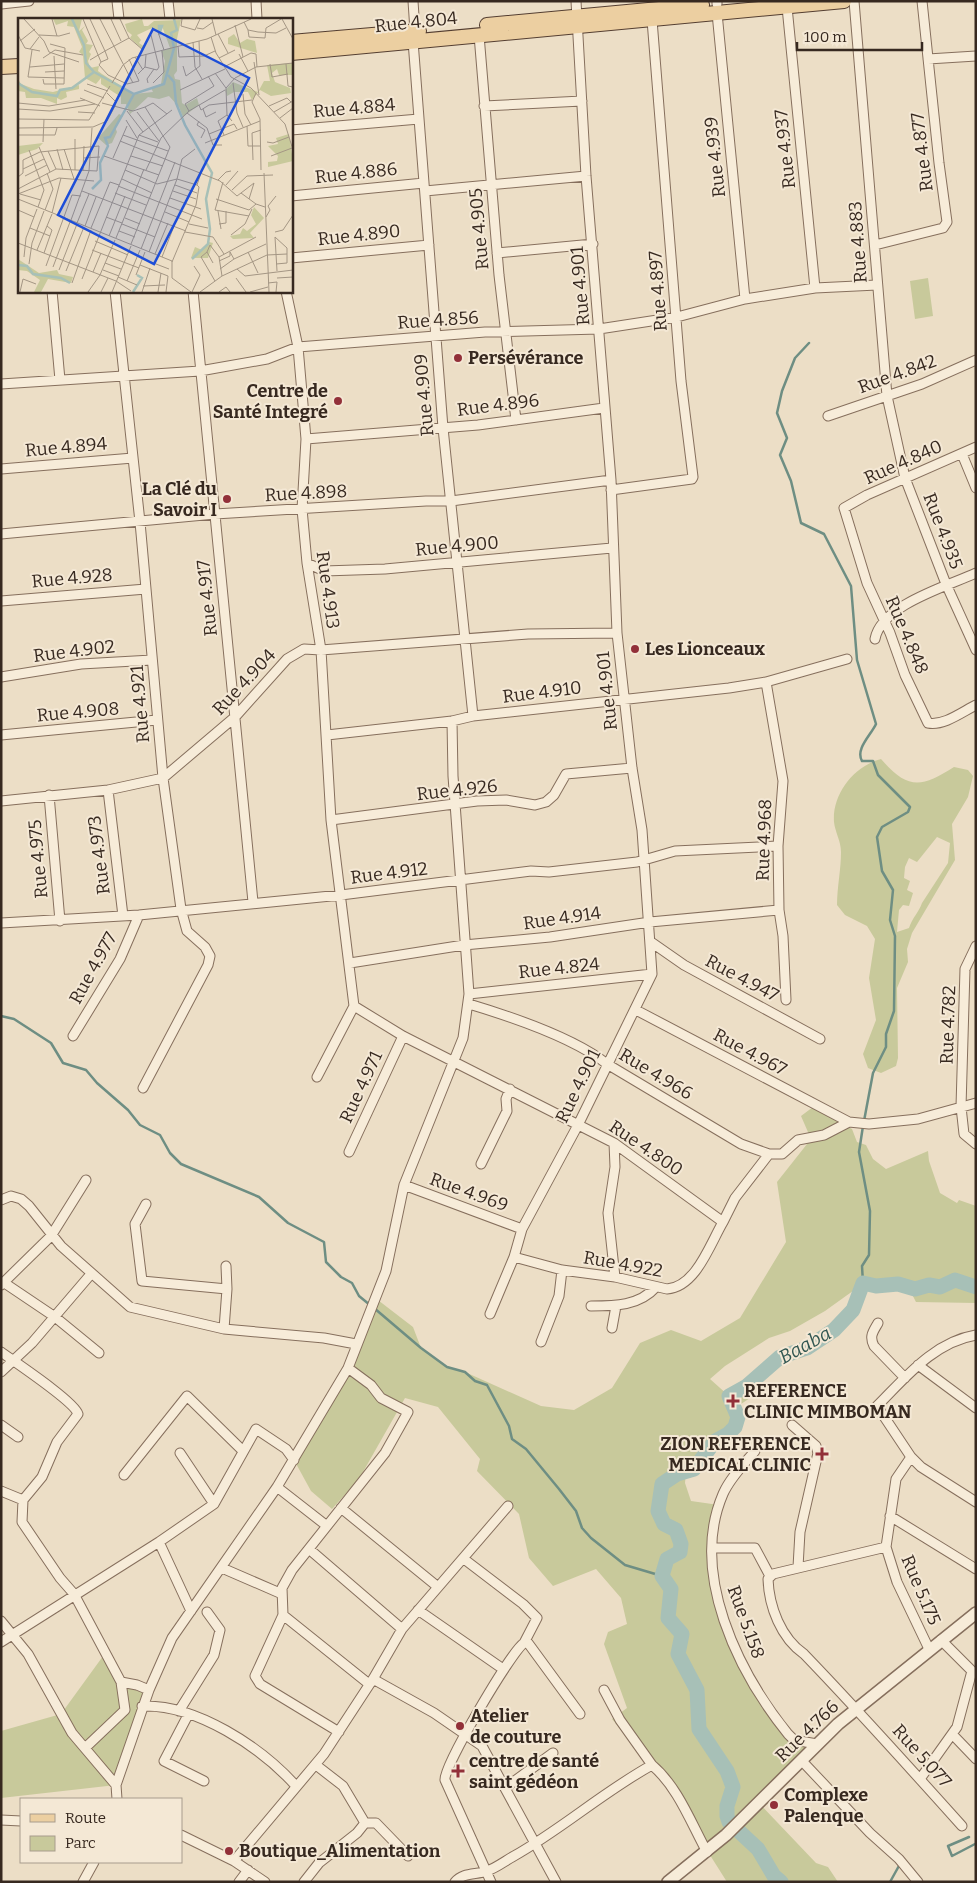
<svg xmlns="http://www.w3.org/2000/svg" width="977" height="1883" font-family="Bitter,serif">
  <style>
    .green { fill: #c8c99b; fill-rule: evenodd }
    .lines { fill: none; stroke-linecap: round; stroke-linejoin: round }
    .stream { stroke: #6e8e83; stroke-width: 2.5 }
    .river { stroke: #a7c0b7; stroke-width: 15 }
    .minor-casing { stroke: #866f5d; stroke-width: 11 }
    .tertiary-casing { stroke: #866f5d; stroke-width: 14 }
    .primary-casing { stroke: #543e31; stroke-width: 16 }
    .minor { stroke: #f7ecd9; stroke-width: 9 }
    .tertiary { stroke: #f7ecd9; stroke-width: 11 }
    .primary { stroke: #eccfa1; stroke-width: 14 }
    .poi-dot { fill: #923039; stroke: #f4e8d5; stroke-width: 2 }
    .labels { text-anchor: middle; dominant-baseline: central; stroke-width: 4; stroke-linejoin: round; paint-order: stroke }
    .street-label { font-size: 18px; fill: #372920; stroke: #f4e8d5 }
    .poi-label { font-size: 18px; font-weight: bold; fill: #372920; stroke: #f4e8d5; text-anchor: start }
    .water-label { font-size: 19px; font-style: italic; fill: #305651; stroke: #f4e8d5 }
    .inset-river { fill: none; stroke: #a7c0b7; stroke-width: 2.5 }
    .inset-road { fill: none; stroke: #a49684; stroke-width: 1 }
    .view { fill: #1d4ed8; fill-opacity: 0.15; stroke: #1d4ed8; stroke-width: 2.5 }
    .inset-edge { fill: none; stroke: #372920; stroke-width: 2.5 }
  </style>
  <rect width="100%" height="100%" fill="#ecdec6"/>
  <!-- green -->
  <path class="green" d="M928,278L933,316L915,319L910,281Z
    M881,759C908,790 921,788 954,767L968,770L973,776L968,797L952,824L955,860L912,933L907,949L908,962L897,988L898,1058L896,1066L881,1073L868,1068L863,1054L876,1020L869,978L875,939L867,926L845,915L837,905C837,887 841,870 841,852C841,841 835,832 834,822C832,794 854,766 881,759ZM937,837L950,843L948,863L922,903C919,912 912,918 909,928L897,932L899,910L903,905L909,906L913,893L907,890L910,881L904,878L905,867L909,858L917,862Z
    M813,1107L852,1129L857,1142L866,1145L873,1159L886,1169L928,1151L929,1161L940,1193L957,1203L959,1200L976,1206V1303L916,1302C905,1279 905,1287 884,1286C877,1286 871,1284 864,1283L825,1311L790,1331L769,1338L725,1366L710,1379L729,1396L745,1388L750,1398L735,1408C737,1413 739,1418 737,1423C733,1434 723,1434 716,1440C704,1450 702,1466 686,1472L685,1483L691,1501L719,1505L710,1556L732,1638L788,1734L817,1744L759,1803L816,1863L828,1867L838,1882H727L665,1784L612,1719L627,1708L604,1644L608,1632L627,1624L621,1598L596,1569L553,1586L529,1558L519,1514L477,1471L480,1459L438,1407L405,1398L359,1479L332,1509L311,1491L294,1460L356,1344L374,1297L413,1327L421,1348L447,1367L465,1372L541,1406L574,1410L612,1388L640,1343L671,1330L701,1341L740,1318L786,1242L777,1182L811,1139L801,1116Z
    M106,1652L121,1682L149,1690L116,1785L1,1798V1731L61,1714Z"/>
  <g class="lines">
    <!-- stream -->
    <path class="stream" d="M809,343L795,358L782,391L777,413L787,438L780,455L791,481L801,523L824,534L851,586L857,660L876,724C871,735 855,749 862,761H873L878,775L910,807L908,812L882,827L877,837L882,871L893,890L890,920L895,936L894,1011L886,1034V1047L873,1073L864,1121
      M1,1016L14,1019L51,1043L63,1063L86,1070L97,1083L128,1110L140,1125L160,1135L170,1153L181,1164L259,1197L288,1223L324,1242L326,1262L341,1277L352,1283L359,1296L370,1305
      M863,1126L859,1152L870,1211L869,1255L862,1266L863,1283
      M374,1308L421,1348L447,1367L465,1372L475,1381L487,1385L509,1426L512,1439L526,1449L559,1489L576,1511L582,1528L591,1538L625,1565L662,1576
      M969,1837L948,1846L952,1856L975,1844
      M890,1882L900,1864"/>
    <!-- river -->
    <path class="river" d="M781,1882L774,1876L758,1849L729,1822L727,1816V1806L733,1787L727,1771L699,1729L697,1690L678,1654L682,1634L668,1618L671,1589L662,1576L667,1559L680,1552L681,1544L676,1530L664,1524L658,1511L662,1484L677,1474L694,1469L715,1441L728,1434L735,1427L738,1417L729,1396L747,1386L780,1357L807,1348L834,1330L853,1310L863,1283L876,1286L898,1284L915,1289L929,1285L940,1287L955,1280L976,1287"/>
    <defs>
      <path id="minor" d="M117,1L119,19
        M168,1L170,19
        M256,1L257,19
        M413,1L415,31
        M717,1V4
        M854,1L887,396L905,478L946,584L976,650
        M1,4L29,1
        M787,7L815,288
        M717,13L745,299
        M479,35L499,275L516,420
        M413,41L443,428L473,716
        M928,59L976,56
        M484,106L582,101
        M291,130L419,119
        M425,191L586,176
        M291,196L424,183
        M875,245L943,228L947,222L939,163L922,1
        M497,253L593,244
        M291,258L429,245
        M52,291L60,380
        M115,291L140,522L163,778L181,909L187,931L205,947L210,956L208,965L143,1088
        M193,291L253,902
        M286,291L298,347L306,439L302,509L307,563L321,650L331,820L354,1006L403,1036L614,1143L723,1222L735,1198L769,1154H782L798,1140L824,1135L849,1122L869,1124L918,1119L976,1103
        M1,384L200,371L267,359L298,347L485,332L599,329L677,317L745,299L815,288L877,285
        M828,416L922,384L976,360
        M306,439L478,425L604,408
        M976,447L867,495L844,508L867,583L890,633L905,675L928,723C944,726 962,712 976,705
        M962,454L976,488
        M1,469L133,458
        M611,490L692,479L693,477L681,381L652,20
        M1,534L215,514L426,501H451L611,480
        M307,563L324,571L385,569L612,548
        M1,601L146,589
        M875,639C881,605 948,586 976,573
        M1,677L81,664L152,660
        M766,682L783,781L778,846L779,910L783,936L786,1000
        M1,735L157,720
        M327,735L452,721L473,716L729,688L766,682L847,659
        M108,790L123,916
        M49,795L60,921
        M1,801L108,790L163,778L235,717L287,659L304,649L321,650L528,634L617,633
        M331,820L477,801L506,800L535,805L546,802L554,795L566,774L632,768
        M1,923L139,915L341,895L531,871L549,872L637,862L675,851L778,846
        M651,942L684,965L820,1039
        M976,946L965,969L961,1107L964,1134L976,1144
        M350,963L464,945L550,937L650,922L779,910
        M469,994L652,974
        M469,1004C509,1016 574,1038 607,1064L741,1144L769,1154
        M636,1010L849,1122
        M73,1036L120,959L139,915
        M317,1077L354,1006
        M614,1143L615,1167L608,1213L615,1277
        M349,1152L403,1036
        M481,1164L507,1111L506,1099L510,1089
        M404,1185L522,1229
        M1,1200L11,1196L21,1199L29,1206L61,1246L130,1307L224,1329L324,1338L356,1344
        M146,1204L135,1224L142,1281L227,1289L224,1329
        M514,1257L562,1270L615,1277L667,1289C696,1287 710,1244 723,1222
        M226,1266L227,1289
        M3,1282L55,1317L99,1353
        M1,1285L51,1236L86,1180
        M591,1306C615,1306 639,1306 656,1287
        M490,1314L514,1257L522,1229L578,1125L652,974L642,830L632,768L617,633L611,480L586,176L576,1
        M878,1323C873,1332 869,1336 874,1346L905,1378
        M612,1328L616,1306
        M976,1335C934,1342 906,1377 877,1406L911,1457L921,1467L976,1502
        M541,1342L559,1296L562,1270
        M1,1352C15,1362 75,1402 78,1414L57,1442L42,1477L23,1500
        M918,1365L976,1408
        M1,1372L32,1343L91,1274
        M1,1425L18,1437
        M792,1425L816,1446L818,1453L800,1532L798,1567
        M755,1451C744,1464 730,1478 723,1494C689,1573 738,1672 788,1734L794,1740L817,1744
        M180,1453L214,1504
        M911,1457L896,1479L886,1547L897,1582L929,1649
        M124,1475L187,1396L242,1450
        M277,1487L327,1526
        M1,1491L23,1500L22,1522L60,1578L74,1594L121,1682L137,1685L149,1690L116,1785L117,1799
        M341,1508L438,1587
        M890,1516L976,1569
        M159,1542L191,1611
        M886,1547L773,1574L768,1579C769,1607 781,1638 804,1654C858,1710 910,1768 962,1826
        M713,1548H755L770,1576
        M309,1549L402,1629
        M464,1559L523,1604L537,1618L524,1643
        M222,1568L282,1594
        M418,1610L503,1669
        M283,1615L369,1684
        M1,1621L28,1654L72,1733L116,1785
        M941,1640L972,1671
        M1,1642L159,1542L214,1504L256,1429L286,1449L294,1460
        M373,1679L434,1713L482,1746L556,1882
        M149,1690L172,1638L277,1487L348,1368L386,1271L404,1185L463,1038L469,994L453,776L452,721
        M604,1690L620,1720L652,1765
        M142,1706C196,1704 261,1747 296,1786
        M179,1711L214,1655L220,1630L207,1612
        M188,1715L164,1761L204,1781
        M339,1732L260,1684L255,1676L283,1615L282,1588L292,1570L385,1453L408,1412L381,1398L371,1385L348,1368
        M953,1735L976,1759
        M85,1748L125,1710L121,1682
        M802,1761L870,1833L899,1859L918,1882
        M316,1765L343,1786L365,1823
        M920,1779L957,1727L972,1671
        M505,1788L553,1753
        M1,1820L21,1821
        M365,1823H376L408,1856
        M181,1835L234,1861L265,1882
        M234,1861L324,1754L373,1679L402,1629L508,1506
        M83,1882L94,1862
        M239,1882L248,1870
        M304,1882L319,1863L357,1833L365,1823
        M455,1882C463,1872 476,1875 487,1871C496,1868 505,1861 514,1856C562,1829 603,1792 652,1765C678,1787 691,1823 707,1852
        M491,1882L445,1780C443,1767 511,1652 524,1643H528L580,1714"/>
      <path id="tertiary" d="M668,1882L726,1835L838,1724L976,1613"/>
      <path id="primary" d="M487,25L702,5
        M291,42L419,31
        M291,53L844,1
        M1,67L19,66"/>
    </defs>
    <!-- minor casing -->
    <use href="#minor" class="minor-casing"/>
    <!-- tertiary casing -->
    <use href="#tertiary" class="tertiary-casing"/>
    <!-- primary casing -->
    <use href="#primary" class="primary-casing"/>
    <!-- minor -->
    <use href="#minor" class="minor"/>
    <!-- tertiary -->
    <use href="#tertiary" class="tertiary"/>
    <!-- primary -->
    <use href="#primary" class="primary"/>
  </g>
  <!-- markers -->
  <g class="poi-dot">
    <circle cx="458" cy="358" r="5"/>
    <circle cx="338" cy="401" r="5"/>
    <circle cx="227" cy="499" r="5"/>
    <circle cx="635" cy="649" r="5"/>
    <path d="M730.5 1393.5h5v5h5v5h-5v5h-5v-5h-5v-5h5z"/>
    <path d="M819.5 1446.5h5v5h5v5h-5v5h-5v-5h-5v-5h5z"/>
    <circle cx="460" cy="1726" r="5"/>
    <path d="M455.5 1763.5h5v5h5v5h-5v5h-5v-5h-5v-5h5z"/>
    <circle cx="774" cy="1805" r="5"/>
    <circle cx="229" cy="1851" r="5"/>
  </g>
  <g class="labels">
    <!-- street labels -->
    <g class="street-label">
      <text transform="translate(416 22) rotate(-6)">Rue 4.804</text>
      <text transform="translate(354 108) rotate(-5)">Rue 4.884</text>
      <text transform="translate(785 149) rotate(-96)">Rue 4.937</text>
      <text transform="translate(922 152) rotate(-97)">Rue 4.877</text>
      <text transform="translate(715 157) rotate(-96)">Rue 4.939</text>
      <text transform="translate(356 173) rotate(-6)">Rue 4.886</text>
      <text transform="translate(479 229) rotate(-95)">Rue 4.905</text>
      <text transform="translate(359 235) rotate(-6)">Rue 4.890</text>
      <text transform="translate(858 242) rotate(-94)">Rue 4.883</text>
      <text transform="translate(580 286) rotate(-95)">Rue 4.901</text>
      <text transform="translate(658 291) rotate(-94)">Rue 4.897</text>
      <text transform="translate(438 320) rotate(-4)">Rue 4.856</text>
      <text transform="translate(897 374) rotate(-20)">Rue 4.842</text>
      <text transform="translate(424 395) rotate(-95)">Rue 4.909</text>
      <text transform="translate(498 405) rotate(-7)">Rue 4.896</text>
      <text transform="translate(66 447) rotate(-5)">Rue 4.894</text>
      <text transform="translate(903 462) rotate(-24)">Rue 4.840</text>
      <text transform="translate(306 493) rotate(-3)">Rue 4.898</text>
      <text transform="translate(943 531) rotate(69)">Rue 4.935</text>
      <text transform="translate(457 546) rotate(-5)">Rue 4.900</text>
      <text transform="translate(72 578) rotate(-5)">Rue 4.928</text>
      <text transform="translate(328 590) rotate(82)">Rue 4.913</text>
      <text transform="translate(207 598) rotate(-96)">Rue 4.917</text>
      <text transform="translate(907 635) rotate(67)">Rue 4.848</text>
      <text transform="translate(74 651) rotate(-7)">Rue 4.902</text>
      <text transform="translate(244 682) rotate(-47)">Rue 4.904</text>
      <text transform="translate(607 691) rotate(-96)">Rue 4.901</text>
      <text transform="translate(542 692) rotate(-7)">Rue 4.910</text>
      <text transform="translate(140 704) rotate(-95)">Rue 4.921</text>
      <text transform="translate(78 712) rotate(-5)">Rue 4.908</text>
      <text transform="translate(457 790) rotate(-6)">Rue 4.926</text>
      <text transform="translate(764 840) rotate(-88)">Rue 4.968</text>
      <text transform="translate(99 855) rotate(-97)">Rue 4.973</text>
      <text transform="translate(38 859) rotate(-95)">Rue 4.975</text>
      <text transform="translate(389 873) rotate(-7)">Rue 4.912</text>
      <text transform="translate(562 918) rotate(-8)">Rue 4.914</text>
      <text transform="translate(93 968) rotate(-61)">Rue 4.977</text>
      <text transform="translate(559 968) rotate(-6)">Rue 4.824</text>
      <text transform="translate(742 978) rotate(28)">Rue 4.947</text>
      <text transform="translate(948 1025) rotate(-88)">Rue 4.782</text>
      <text transform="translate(750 1052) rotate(28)">Rue 4.967</text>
      <text transform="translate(656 1074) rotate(31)">Rue 4.966</text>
      <text transform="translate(578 1086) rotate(-64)">Rue 4.901</text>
      <text transform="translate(361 1087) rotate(-65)">Rue 4.971</text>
      <text transform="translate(646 1148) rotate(34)">Rue 4.800</text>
      <text transform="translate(469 1192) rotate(20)">Rue 4.969</text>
      <text transform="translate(623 1264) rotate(10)">Rue 4.922</text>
      <text transform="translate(921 1590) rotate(67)">Rue 5.175</text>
      <text transform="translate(746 1622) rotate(70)">Rue 5.158</text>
      <text transform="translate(807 1731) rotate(-44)">Rue 4.766</text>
      <text transform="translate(922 1756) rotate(48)">Rue 5.077</text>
    </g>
    <!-- poi labels -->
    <g class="poi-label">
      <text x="468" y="358">Persévérance</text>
      <text x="328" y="391" text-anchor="end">Centre de<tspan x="328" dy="21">Santé Integré</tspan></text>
      <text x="217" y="489" text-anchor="end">La Clé du<tspan x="217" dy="21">Savoir I</tspan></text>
      <text x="645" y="649">Les Lionceaux</text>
      <text x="744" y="1391">REFERENCE<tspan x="744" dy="21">CLINIC MIMBOMAN</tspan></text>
      <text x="811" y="1444" text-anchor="end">ZION REFERENCE<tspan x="811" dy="21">MEDICAL CLINIC</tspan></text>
      <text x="470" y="1716">Atelier<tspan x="470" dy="21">de couture</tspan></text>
      <text x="469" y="1761">centre de santé<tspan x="469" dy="21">saint gédéon</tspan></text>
      <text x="784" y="1795">Complexe<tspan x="784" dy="21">Palenque</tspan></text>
      <text x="239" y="1851">Boutique_Alimentation</text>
    </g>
    <!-- water labels -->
    <g class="water-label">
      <text transform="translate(805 1345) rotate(-29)">Baaba</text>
    </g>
  </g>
  <!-- overview -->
  <g transform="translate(18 18)">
    <rect width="275" height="275" fill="#ecdec6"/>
    <path d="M35,1H64L61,13L67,8L64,12L70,23L68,26L75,27L71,34L73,36L70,43L72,50L81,48L80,53L84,56L116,76L135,74L133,70L143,66L147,43L143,33L152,30L144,8L141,13L134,10L119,17L123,22L121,25L127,29L124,31L112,20L114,17L109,13L107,6L124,1L126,8H130L136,3L163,2L159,21V53L156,57L157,61L162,62L164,85L167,87L179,80L181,87L165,99L161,89L151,78L141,81L130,79L112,96L108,86H103V79L83,66V60L78,66L67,60L65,37L61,34L64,29L56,9L49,8L50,3L38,7ZM216,16L222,25L229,21L237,23L239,35L210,26V20ZM275,45V57H261L259,51L254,55L257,64L272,70L273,75L253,78L242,72L234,82L230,74H216L209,78L207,72L215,64L240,74L246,63H252L249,47ZM0,61L3,66L16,71L35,74L61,67V71L48,74L49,79L43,82L39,80V86L23,80H8L7,74L0,73ZM101,96L105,98L97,109L99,114L94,125L88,127L80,120ZM271,116L275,143L250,149V144L259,143L260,138L250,128L260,126L258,120ZM25,125L19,131L0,137V128ZM236,189L246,200L232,215L236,220L215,221L212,218L222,216L225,210L229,213L238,206L233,197ZM191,224L195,225L190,240H173L177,229L184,232ZM0,241L21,255L39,252L41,256L55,259L53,265L30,261L23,274H16L22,262L9,253L0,252Z" fill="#c8c99b"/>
    <path class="inset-river" d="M54,1L66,27L68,45L76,54M141,13V8H144L141,17M76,54L116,76L146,66L156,30L153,15L159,12L156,1M150,57L156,64L158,85L167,107L194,155L188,181L192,211L190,226L174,241M0,65L14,74L39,78L42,72L54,70L76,54M74,171L83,162L82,145L90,128L87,120L92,119L116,76M0,247L9,248L15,256L43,260L52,265M115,274L124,260L119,257"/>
    <path class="inset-road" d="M6,1L26,23L31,34L61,44M34,1L39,18M65,1L83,44L81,47L90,57L109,66L121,63L111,41M82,1L115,65M93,1L103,23M102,1L111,20M164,1L163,8L177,12L182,1M194,1L198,17M264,1L275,21M226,4L230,12L240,14L258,15L268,10M217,7L225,39M179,10L185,11L195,4M230,12L231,19L247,20L248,10L263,1M140,14L146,32M200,16L210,35M0,17L7,30L22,33M21,17L41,18L52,15M193,19L198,35L213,59L233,70L267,106L275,132M2,23L17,11M175,24L177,49L184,61M160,28L161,39L186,38L197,33M12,31L21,19M14,32L10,59L46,60M221,36L230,53M36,38L38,71M117,39L125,52M25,40L37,32L65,37M201,40L217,32M72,42L87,33L72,1M83,44L90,41L87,33L111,20L125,32M236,44L241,77M252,46L254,59L270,56M268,46L270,68L275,69M165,48L168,58L182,48L181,23M12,49L46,46M127,49L139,52L141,49L133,17M206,49L233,35L238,36L239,49M27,54L46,53M197,55L208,70L209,97L214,103M120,56L127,49L128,37M25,61L26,66H46L47,30L32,26M94,65L105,47L114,40L189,21L233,1M130,65L129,61L136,51M135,65L146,54L144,33M215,65L219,95L225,109M69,66L90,73M208,70L217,60L238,49L275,45M66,72L86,80M162,72L207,51M238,75L234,84L242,101L243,152M225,76L227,96L233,107M62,80L82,88M0,85L31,88L67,82M84,85L115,93L127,89L152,129L113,226M181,87L183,92L191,87L234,82M251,88L269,80L273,84M127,89L135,85L149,96M0,91L32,93L77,86M185,91L188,99L198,94M109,93L125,114M171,93L167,86L196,68L190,58M60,94L77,95M119,94L141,123M256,94L275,83M169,95L189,110L195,127H204M262,100L275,90M0,101L71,102L92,68M108,102L119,120M181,103L179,107L187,112L183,120M229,108L230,128H243M0,110L75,109L89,103L97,88L98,84L89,75M191,116L216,106L219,111M0,117H37L39,110M105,117L150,133M121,117L140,124M206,117L200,103L209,97M102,123L202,163L219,178L223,175L238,186M25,124L26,101M249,124L255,125L271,119M187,125L242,103M21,129L32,154M39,131L45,152M46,131L56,161M11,132L26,172L20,189M30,133L38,151M86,138L141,157M113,138L145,148M253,138L274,130M65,140L82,139M95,140L109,108M235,142L234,115L243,112M5,151L26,141M57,152V121M107,152L139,166L159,161L179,167M128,152L143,120L171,93L207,72M65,153L66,128M246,155L251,274M7,158L29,147M0,159L5,155V142L22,134L81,128L79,153L38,151L0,171M104,161L134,175M200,162L208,154L213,153M205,164L197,192L231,198M157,167L179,175M208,167L220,153M100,168L184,201M214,172L229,158L255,157M64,173L168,213M155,173L178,181M97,175L128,187M223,175L236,165L231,181M0,176L41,160L76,163M2,176L23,182M152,180L183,191M0,181L154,243V260L173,274M198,181L231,192L238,186L247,189M0,192L16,199M27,192L35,171L29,155M200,193L203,211M147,194L171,204M34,195L43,160M88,199L104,205M248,199L252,192L250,188L258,178M107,200L122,206M53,202L71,153L74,110M59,205L71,176M104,206L137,219M171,206L190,210M201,206L208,205V193M67,208L78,179M12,210L32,218M73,210L92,164L101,167M101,213L117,219M167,214L195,219L206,236M257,214L265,212L275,197M213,217L227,206L234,191M91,218L107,178M98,220L126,151M77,223L110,237M0,225L98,263L113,273M275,226V247M123,231L157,144M19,232L34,196M74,232L121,250M131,234L159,161L164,141L177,131M189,234L183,239L197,263M212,234L216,241L248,226M230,234L240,255M26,235L34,212L29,208M137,236L150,205M6,239L8,220L19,191M144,239L156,208M125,241L151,251M201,243L212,238V234M154,244L178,187L181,169L179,167L183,155M87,245L103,251M195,245L189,234L192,227L201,239M11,246L14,225L26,193M258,246L269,245V230L257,219L259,253M122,247L150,258L148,274M28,248L54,177L63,178M35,249L52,204M202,251L216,241M219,251L227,258L275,252M41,252L59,206M85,252L101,258M48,253L66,209M75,254L83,235M118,257L127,234M204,258L201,239L238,219M100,259L119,267M218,260L228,274M259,260L275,259M64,261L121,117L154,92M109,263L122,232M54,265L73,212M250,265L259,264L258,274M125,268L147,267M2,274L5,261L18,266M70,274L82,257L97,222M83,274L90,260M94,274L113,228M124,274L132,250M140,274L143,255M174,274L182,257L176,248M182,274L204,258L249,237L269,236M201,274L208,269L212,274M232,274L250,269"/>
    <path class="view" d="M135,11L231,60L136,246L40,197Z"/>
    <rect width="275" height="275" class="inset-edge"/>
  </g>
  <!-- border -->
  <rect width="977" height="1883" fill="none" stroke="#372920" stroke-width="5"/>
  <!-- legend -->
  <rect x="20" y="1798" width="162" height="65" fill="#f4e8d5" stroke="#a89c8d"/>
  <rect x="30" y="1814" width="25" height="8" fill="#eccfa1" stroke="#a89c8d"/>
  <text x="65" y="1823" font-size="15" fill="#372920">Route</text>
  <rect x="30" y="1836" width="25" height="15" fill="#c8c99b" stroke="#a89c8d"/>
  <text x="65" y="1848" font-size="15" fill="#372920">Parc</text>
  <!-- scale -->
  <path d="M797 42v8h125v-8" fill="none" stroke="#372920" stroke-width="2.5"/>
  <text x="804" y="42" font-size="15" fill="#372920" stroke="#f4e8d5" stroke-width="4" paint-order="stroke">100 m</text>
</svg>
